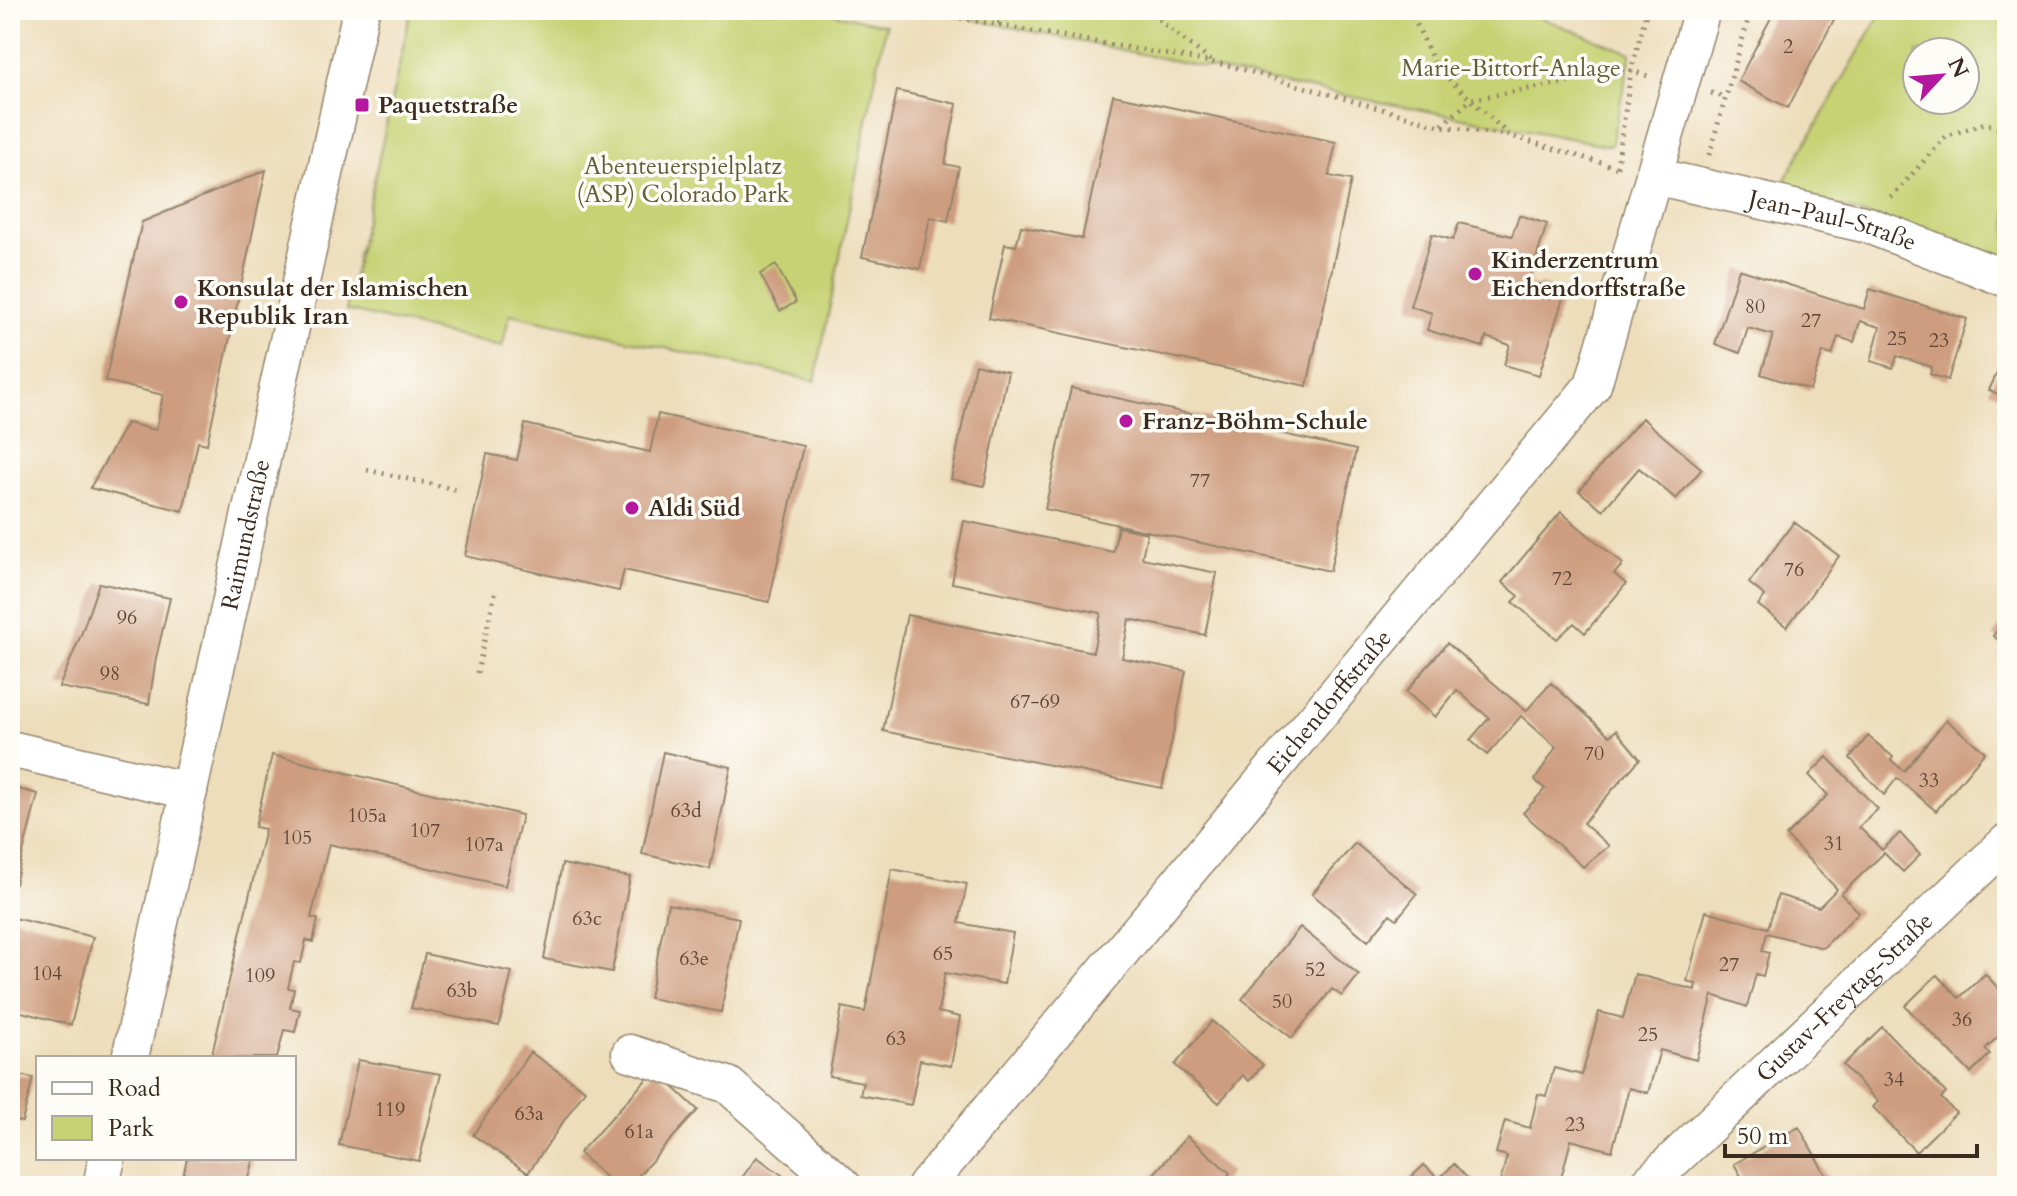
<svg xmlns="http://www.w3.org/2000/svg" width="2017" height="1196" font-family="Cardo,serif">
  <style>
    .green { fill: #c6d273; stroke: #807e48; stroke-width: 2; fill-rule: evenodd }
    .building { fill: #ce9d7f }
    .lines { fill: none; stroke-linecap: round; stroke-linejoin: round }
    .minor-casing { stroke: #94846c; stroke-width: 39 }
    .path { stroke: #94846c; stroke-width: 5; stroke-dasharray: 2 6; stroke-linecap: butt }
    .minor { stroke: #fff; stroke-width: 36 }
    .poi-dot { fill: #b5179e; stroke: #fdfcf7; stroke-width: 3 }
    .labels { text-anchor: middle; dominant-baseline: central; stroke-width: 7; stroke-linejoin: round; paint-order: stroke }
    .number-label { font-size: 20px; fill: #604736 }
    .park-label { font-size: 24px; fill: #655c38; stroke: #fdfcf7 }
    .poi-label { font-size: 24px; font-weight: bold; fill: #3b2a1e; stroke: #fdfcf7; text-anchor: start }
    .street-label { font-size: 24px; fill: #3b2a1e; stroke: #fdfcf7 }
  </style>
  <rect width="100%" height="100%" fill="#fdfcf7"/>
  <filter id="ink" filterUnits="userSpaceOnUse"><feTurbulence type="fractalNoise" baseFrequency=".0125" numOctaves="2"/><feDisplacementMap in="SourceGraphic" scale="16" xChannelSelector="R" yChannelSelector="G"/><feConvolveMatrix kernelMatrix="1 2 1 2 8 2 1 2 1" color-interpolation-filters="sRGB"/></filter>
  <filter id="wash" filterUnits="userSpaceOnUse"><feTurbulence type="fractalNoise" baseFrequency=".006" numOctaves="4" result="noise"/><feDisplacementMap in="SourceGraphic" scale="32" xChannelSelector="R" yChannelSelector="G"/><feGaussianBlur stdDeviation="1.8" result="paint"/><feColorMatrix in="noise" values="0 0 0 0 0 0 0 0 0 0 0 0 0 0 0 0 0 1.4 0 .05"/><feComposite in="paint" operator="in"/></filter>
  <g filter="url(#wash)">
    <rect width="100%" height="100%" fill="#edddbb"/>
    <!-- green -->
    <path class="green" d="M411,10H815L886,25L815,381L510,314L502,347L346,310Z
      M927,10H1521L1631,53L1611,146L1295,86Z
      M1883,10H1998L2007,16V260L1780,188ZM1917,52H1965V100H1917Z"/>
    <g id="blocks">
      <!-- building -->
      <path class="building" d="M1775,10H1839L1788,108L1738,81Z
        M897,91L957,104L945,164L959,167L948,221L930,217L920,269L862,257Z
        M1113,95L1336,142L1329,176L1351,180L1307,386L989,318L1005,244L1016,246L1021,226L1082,239Z
        M266,170L207,444L198,442L183,511L90,488L127,423L156,430L163,395L105,381L142,222Z
        M1519,215L1547,224L1528,284L1538,287L1539,284L1565,292L1539,375L1504,365L1510,345L1486,337L1483,347L1427,330L1432,313L1410,306L1432,234L1453,240L1459,223L1512,236Z
        M776,265L796,302L780,311L760,274Z
        M1739,269L1864,309L1870,289L1967,319L1948,380L1930,374L1932,367L1897,356L1893,368L1871,361L1880,327L1860,321L1854,342L1838,337L1832,355L1823,352L1810,390L1761,374L1773,335L1748,328L1740,353L1715,344Z
        M2007,352V391L2004,397L1989,390Z
        M975,364L1008,372L984,486L951,479Z
        M1071,388L1356,450L1330,571L1045,509Z
        M658,414L803,446L769,602L624,570L619,591L465,556L487,454L517,460L525,424L650,452Z
        M1642,418L1702,469L1676,499L1639,468L1603,510L1579,491Z
        M1561,512L1623,564L1614,574L1626,584L1585,633L1574,623L1557,639L1513,602L1519,596L1502,582Z
        M964,521L1113,552L1118,527L1147,533L1142,558L1217,573L1205,635L1129,619L1122,658L1186,671L1162,788L883,731L907,615L1093,652L1101,613L952,583Z
        M1794,522L1839,556L1787,627L1758,605L1765,596L1749,583Z
        M99,583L170,598L156,658L149,704L59,687L81,635Z
        M2007,617V646L1993,636Z
        M1447,643L1526,711L1551,683L1610,736L1616,730L1640,759L1583,823L1609,846L1583,867L1523,813L1545,789L1535,780L1556,747L1521,716L1487,755L1470,740L1489,718L1457,690L1435,717L1406,692Z
        M1946,720L1985,752L1936,811L1897,778L1884,795L1850,758L1868,736L1893,757L1891,760L1904,771Z
        M663,752L731,767L710,869L642,854Z
        M272,755L522,815L505,886L329,844L311,918L318,919L313,942L306,940L301,963L294,962L288,988L294,989L290,1008L300,1010L295,1032L284,1030L277,1058H211L265,829L255,827Z
        M1827,757L1878,809L1859,827L1882,850L1900,833L1920,855L1903,872L1884,853L1841,894L1859,912L1823,948L1767,933L1762,951L1769,953L1763,976L1756,974L1747,1007L1713,995L1696,1060L1660,1050L1648,1093L1629,1088L1612,1151L1571,1140L1559,1186L1529,1183L1528,1186H1499L1507,1156L1496,1153L1505,1121L1530,1128L1538,1094L1546,1096L1554,1068L1582,1075L1599,1012L1623,1018L1635,974L1695,990L1696,984L1687,981L1706,911L1768,928L1778,895L1819,907L1837,889L1786,836L1828,795L1809,775Z
        M10,787L38,794L15,884L10,883Z
        M1355,843L1417,894L1397,919L1390,914L1368,941L1312,894Z
        M562,864L630,877L612,972L544,959Z
        M892,869L967,884L959,923L1013,933L1004,984L945,973L938,1012L960,1017L951,1066L920,1060L911,1105L860,1095L863,1082L829,1076L842,1007L865,1012Z
        M668,904L739,918L721,1012L649,998Z
        M10,917L93,937L71,1025L10,1009Z
        M1300,927L1359,975L1342,996L1332,989L1292,1038L1242,999Z
        M425,954L512,972L499,1026L411,1008Z
        M1985,974L2002,992L2007,987V1036L2003,1032L1985,1049L1990,1054L1971,1073L1905,1006L1937,975L1959,998Z
        M1212,1021L1263,1065L1249,1081L1243,1075L1219,1103L1175,1065Z
        M1882,1027L1946,1093L1941,1098L1956,1113L1916,1152L1873,1107L1878,1102L1843,1065Z
        M530,1052L585,1090L528,1173L473,1135Z
        M358,1060L441,1074L419,1161L339,1145Z
        M655,1070L698,1110L629,1186H615L579,1153Z
        M10,1073L33,1078L22,1122L10,1119Z
        M1799,1127L1832,1186H1747L1734,1164Z
        M1187,1136L1230,1173L1219,1186H1148L1145,1184Z
        M757,1157L797,1186H736Z
        M187,1158H254L247,1186H181Z
        M1454,1164L1475,1186H1412L1407,1181L1424,1165L1439,1179Z"/>
    </g>
  </g>
  <g filter="url(#ink)">
    <use href="#blocks" fill-opacity="0" stroke="#94846c" stroke-width="2"/>
    <g class="lines">
      <defs>
        <g id="minor">
          <path id="s1" d="M1654,176L1868,225L2007,279"/>
          <path d="M10,749L189,791"/>
          <path d="M630,1053L728,1085L843,1186"/>
          <path id="s2" d="M130,1058L361,10"/>
          <path d="M101,1186L107,1158"/>
          <path id="s3" d="M926,1186L1593,385L1702,10"/>
          <path id="s4" d="M1646,1186L2007,842"/>
        </g>
      </defs>
      <!-- minor casing -->
      <use href="#minor" class="minor-casing"/>
      <!-- path -->
      <path class="path" d="M913,10L1227,65L1441,126L1511,136L1622,169
        M1146,10L1211,61
        M1410,10L1436,67L1510,136
        M998,24L1021,10
        M1711,93L1726,97
        M1442,125L1472,99L1631,71L1648,76
        M1709,155L1751,10
        M1617,167L1631,71L1647,10
        M1891,198L1946,136L1985,123L2007,131
        M367,470L458,490
        M477,673L496,589"/>
      <!-- minor -->
      <use href="#minor" class="minor"/>
    </g>
  </g>
  <!-- markers -->
  <g class="poi-dot">
    <rect x="354" y="97" width="16" height="16" rx="4"/>
    <circle cx="1475" cy="274" r="8"/>
    <circle cx="181" cy="302" r="8"/>
    <circle cx="1126" cy="421" r="8"/>
    <circle cx="632" cy="508" r="8"/>
  </g>
  <g class="labels">
    <!-- number labels -->
    <g class="number-label">
      <text x="1788" y="46">2</text>
      <text x="1755" y="306">80</text>
      <text x="1811" y="320">27</text>
      <text x="1897" y="338">25</text>
      <text x="1939" y="340">23</text>
      <text x="1200" y="480">77</text>
      <text x="1794" y="569">76</text>
      <text x="1562" y="578">72</text>
      <text x="127" y="617">96</text>
      <text x="110" y="673">98</text>
      <text x="1035" y="701">67-69</text>
      <text x="1594" y="753">70</text>
      <text x="1929" y="780">33</text>
      <text x="686" y="810">63d</text>
      <text x="367" y="815">105a</text>
      <text x="425" y="830">107</text>
      <text x="297" y="837">105</text>
      <text x="1834" y="843">31</text>
      <text x="484" y="844">107a</text>
      <text x="587" y="918">63c</text>
      <text x="943" y="953">65</text>
      <text x="694" y="958">63e</text>
      <text x="1729" y="964">27</text>
      <text x="1315" y="969">52</text>
      <text x="47" y="973">104</text>
      <text x="260" y="975">109</text>
      <text x="462" y="990">63b</text>
      <text x="1282" y="1001">50</text>
      <text x="1962" y="1019">36</text>
      <text x="1648" y="1034">25</text>
      <text x="896" y="1038">63</text>
      <text x="1894" y="1079">34</text>
      <text x="390" y="1109">119</text>
      <text x="529" y="1113">63a</text>
      <text x="1575" y="1124">23</text>
      <text x="639" y="1131">61a</text>
    </g>
    <!-- park labels -->
    <g class="park-label">
      <text x="1511" y="68">Marie-Bittorf-Anlage</text>
      <text x="683" y="166">Abenteuerspielplatz<tspan x="683" dy="28">(ASP) Colorado Park</tspan></text>
    </g>
    <!-- poi labels -->
    <g class="poi-label">
      <text x="378" y="105">Paquetstraße</text>
      <text x="1491" y="260">Kinderzentrum<tspan x="1491" dy="28">Eichendorffstraße</tspan></text>
      <text x="197" y="288">Konsulat der Islamischen<tspan x="197" dy="28">Republik Iran</tspan></text>
      <text x="1142" y="421">Franz-Böhm-Schule</text>
      <text x="648" y="508">Aldi Süd</text>
    </g>
    <!-- street labels -->
    <g class="street-label">
      <text stroke="none"><textPath href="#s1" startOffset="184">Jean-Paul-Straße</textPath></text>
      <text stroke="none"><textPath href="#s2" startOffset="536">Raimundstraße</textPath></text>
      <text stroke="none"><textPath href="#s3" startOffset="630">Eichendorffstraße</textPath></text>
      <text stroke="none"><textPath href="#s4" startOffset="274">Gustav-Freytag-Straße</textPath></text>
    </g>
  </g>
  <!-- margin -->
  <rect width="2017" height="1196" fill="none" stroke="#fdfcf7" stroke-width="40"/>
  <!-- legend -->
  <rect x="36" y="1056" width="260" height="104" fill="#fdfcf7" stroke="#afa8a0" stroke-width="2"/>
  <rect x="52" y="1082" width="40" height="12" fill="#ffffff" stroke="#afa8a0" stroke-width="2"/>
  <text x="108" y="1096" font-size="24" fill="#3b2a1e">Road</text>
  <rect x="52" y="1116" width="40" height="24" fill="#c6d273" stroke="#afa8a0" stroke-width="2"/>
  <text x="108" y="1136" font-size="24" fill="#3b2a1e">Park</text>
  <!-- north arrow -->
  <g transform="translate(1941 76) rotate(64)"><circle r="38" fill="#fdfcf7" stroke="#afa8a0" stroke-width="2"/>
  <path d="M0-6L14 30L0 20L-14 30Z" fill="#b5179e"/>
  <text y="-12" font-size="22" font-weight="bold" text-anchor="middle" fill="#3b2a1e">N</text>
  </g>
  <!-- scale -->
  <path d="M1725 1144v12h252v-12" fill="none" stroke="#3b2a1e" stroke-width="4"/>
  <text x="1737" y="1144" font-size="24" fill="#3b2a1e" stroke="#fdfcf7" stroke-width="6" paint-order="stroke">50 m</text>
</svg>
